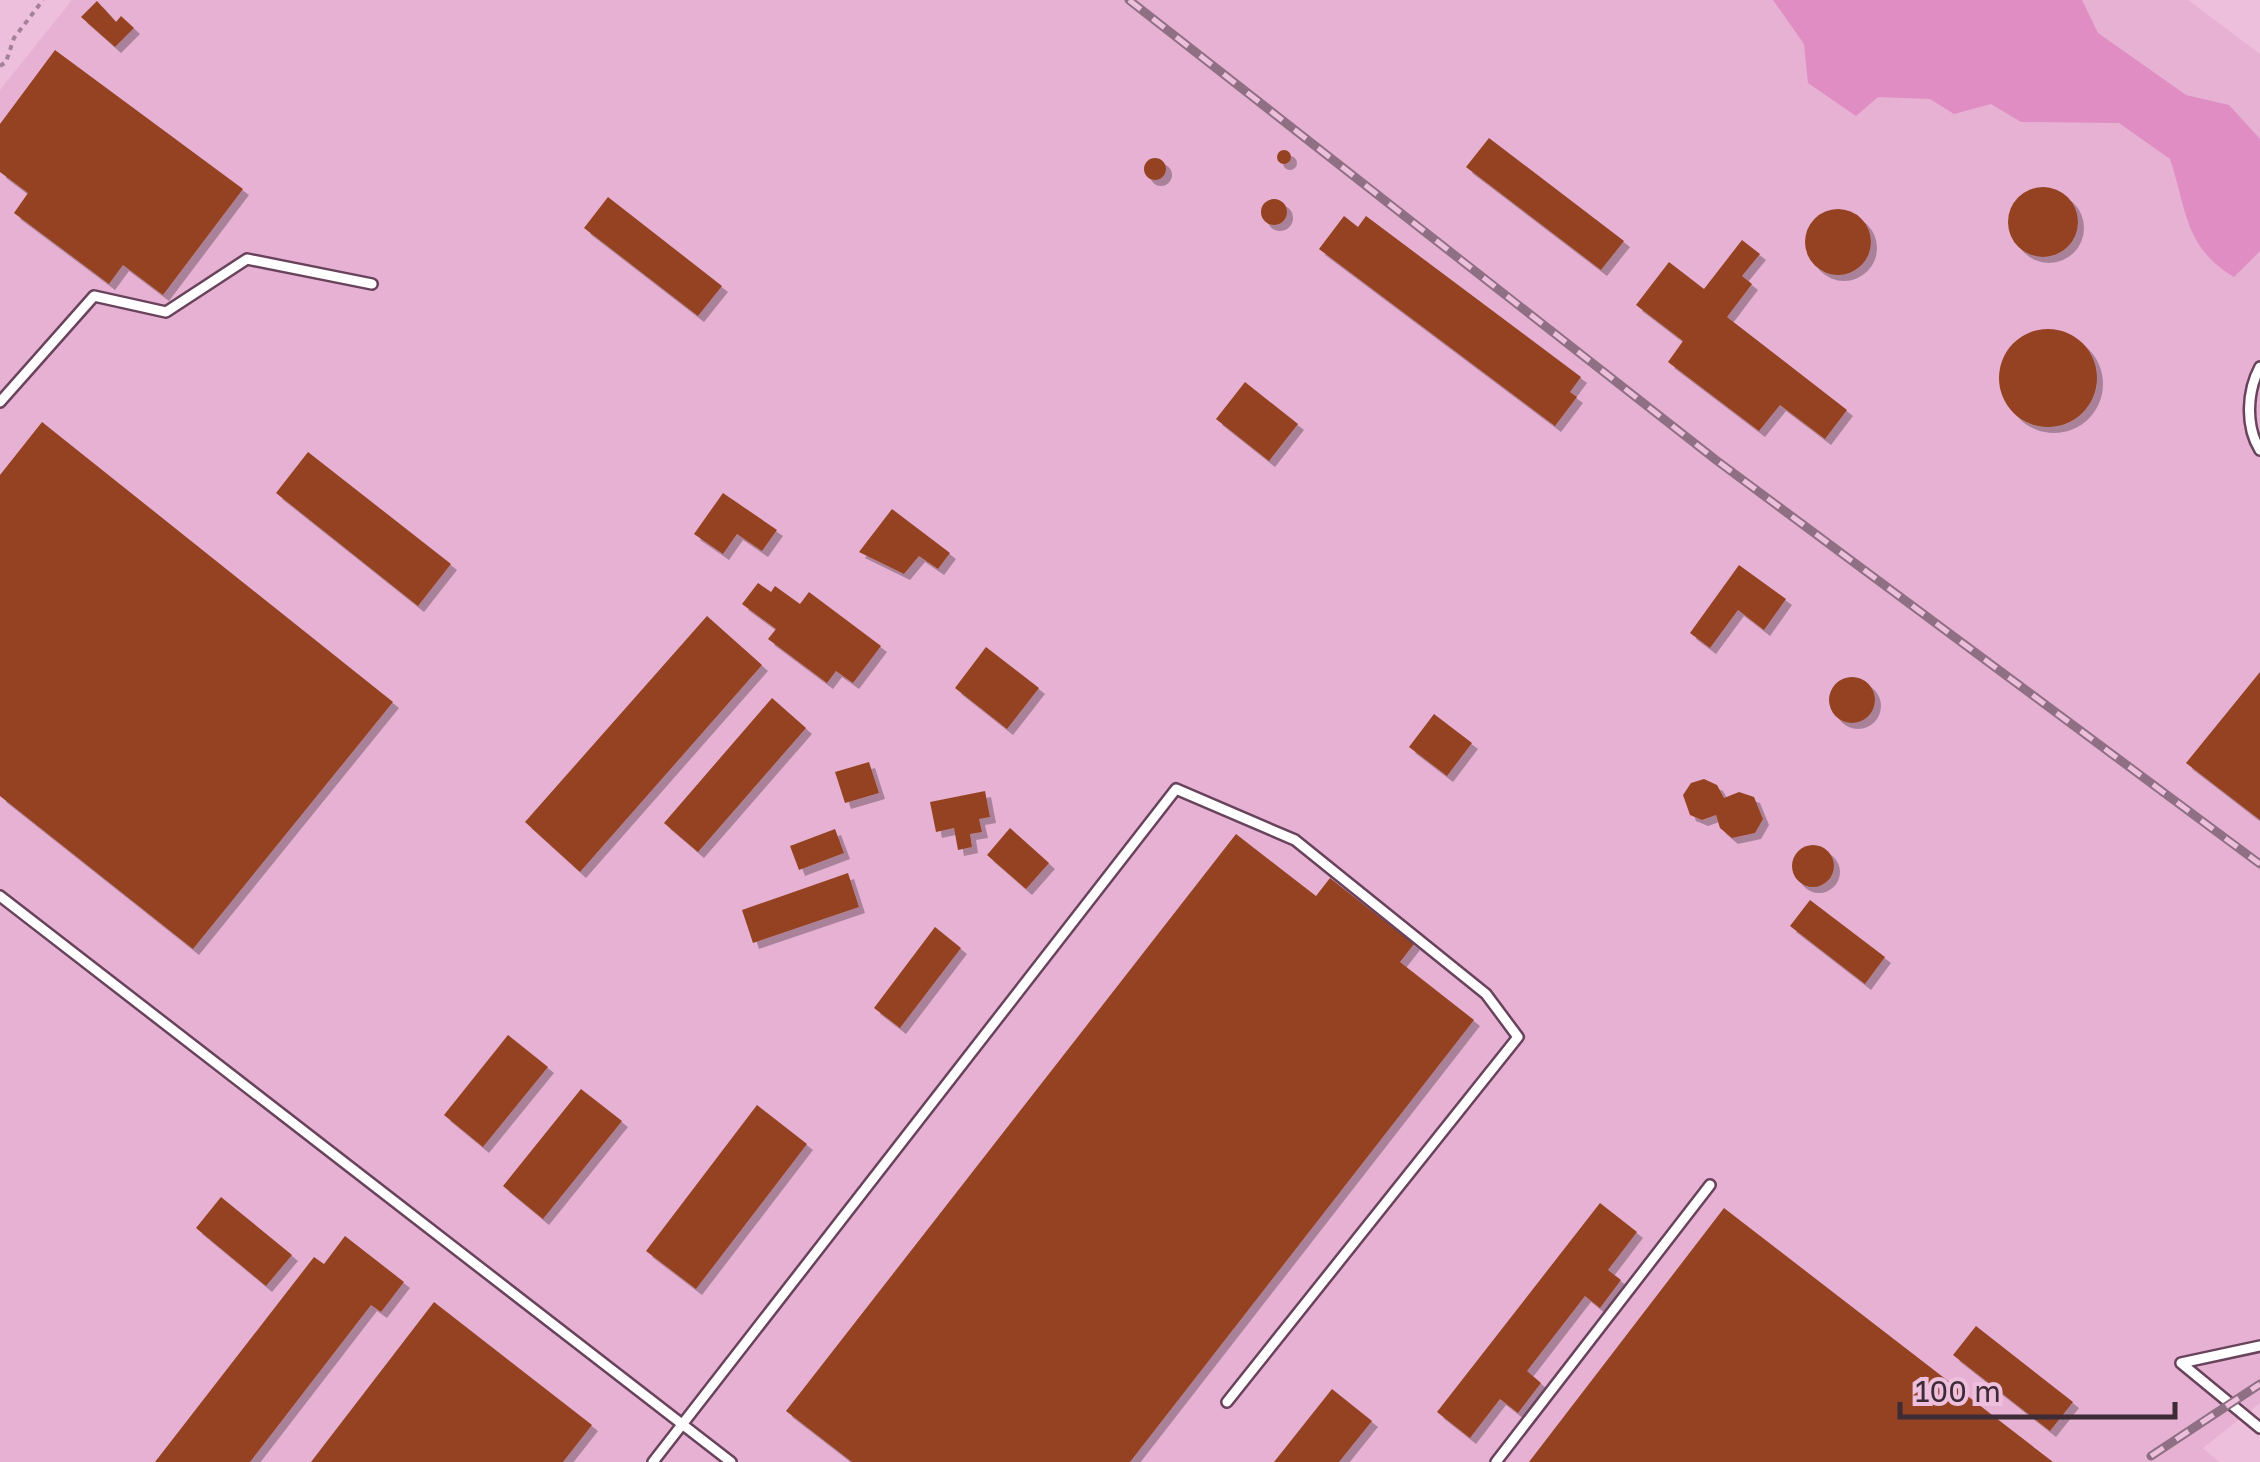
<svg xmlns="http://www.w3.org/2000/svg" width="2260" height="1462" font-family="'Golos Text',sans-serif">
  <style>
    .built { fill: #e6b1d2 }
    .water { fill: #df8dc2 }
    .building { fill: #944321; filter: url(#shadow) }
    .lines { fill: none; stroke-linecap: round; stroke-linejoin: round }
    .service-casing { stroke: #69425b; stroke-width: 14 }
    .path { stroke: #a38196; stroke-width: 4; stroke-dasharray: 5 5; stroke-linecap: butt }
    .service { stroke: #fff; stroke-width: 9 }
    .rail-casing { stroke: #8f6f83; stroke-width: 9 }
    .rail { stroke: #eebfdc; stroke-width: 5; stroke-dasharray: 15; stroke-linecap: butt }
  </style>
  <defs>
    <filter id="shadow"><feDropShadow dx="6" dy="6" stdDeviation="0" flood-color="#0004"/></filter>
  </defs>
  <rect width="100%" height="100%" fill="#eebfdc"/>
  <!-- built -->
  <path class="built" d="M72,0H2188L2260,54V1403L2203,1448L2219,1462H0V90Z"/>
  <!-- water -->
  <path class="water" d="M1773,0H2082L2098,33L2186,95L2229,105L2260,139V251L2234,277C2184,247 2187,210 2170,159L2119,123L2021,122L1991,104L1954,114L1930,99L1878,97L1856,116L1808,83L1804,44Z"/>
  <!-- building -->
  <path class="building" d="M97,1L116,22L121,16L134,28L115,47L81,17Z
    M55,50L243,189L163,295L123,265L109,284L14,213L28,193L0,172V124Z
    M1489,138L1624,241L1601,270L1466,167Z
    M1277 157a7 7 0 1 1 14 0a7 7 0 1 1-14 0Z
    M1144 169a11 11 0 1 1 22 0a11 11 0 1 1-22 0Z
    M2008 222a35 35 0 1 1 70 0a35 35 0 1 1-70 0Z
    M608,197L722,286L698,316L584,228Z
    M1261 212a13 13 0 1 1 26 0a13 13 0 1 1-26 0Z
    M1805 242a33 33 0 1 1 66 0a33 33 0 1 1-66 0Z
    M1344,216L1358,227L1366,216L1581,377L1570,392L1577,397L1555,426L1319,249Z
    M1742,240L1760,254L1742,276L1752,284L1727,317L1847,410L1825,439L1780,405L1759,431L1668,362L1683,341L1636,305L1669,262L1704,289Z
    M1999 378a49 49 0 1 1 98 0a49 49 0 1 1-98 0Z
    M1245,382L1298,424L1269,461L1216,419Z
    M42,422L393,702L193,949L0,796V475Z
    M308,452L451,564L418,606L276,493Z
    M723,493L777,530L762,551L737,534L723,554L694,534Z
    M892,509L950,553L938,569L919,556L904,574L859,552Z
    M1739,565L1786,599L1764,630L1738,610L1710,648L1690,633Z
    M758,583L771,592L775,586L800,604L809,592L881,646L853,683L836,671L827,683L768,639L776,629L742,604Z
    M707,616L762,665L580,872L525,822Z
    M986,647L1039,688L1007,729L955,688Z
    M2260,672V820L2186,763Z
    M1829 700a23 23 0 1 1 46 0a23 23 0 1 1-46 0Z
    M772,698L806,728L698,852L664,823Z
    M1434,714L1472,743L1447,776L1409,747Z
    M869,762L879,793L845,803L835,772Z
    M1704,779L1717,785L1724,798L1739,792L1754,797L1763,819L1755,833L1732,838L1720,828L1716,815L1702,820L1690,815L1683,795L1691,783Z
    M985,791L990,817L979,819L982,832L970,834L972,847L958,850L954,828L936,832L930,802Z
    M1010,828L1049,863L1026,889L987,855Z
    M835,829L844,853L799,870L790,846Z
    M1236,834L1316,896L1330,878L1414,944L1400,962L1474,1020L1130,1462H852L786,1411Z
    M1792 866a21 21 0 1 1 42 0a21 21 0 1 1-42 0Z
    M848,873L859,907L753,943L742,910Z
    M1810,900L1885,957L1865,984L1790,926Z
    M935,927L961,948L900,1028L874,1008Z
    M508,1035L548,1067L483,1147L444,1115Z
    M581,1089L622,1121L543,1219L503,1186Z
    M757,1105L807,1144L696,1289L646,1251Z
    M221,1197L292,1255L266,1286L196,1228Z
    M1600,1203L1637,1232L1608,1270L1621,1280L1600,1308L1585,1296L1527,1371L1541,1383L1518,1413L1500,1399L1470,1438L1437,1412Z
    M1724,1208L2053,1462H1529Z
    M345,1236L404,1282L381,1312L371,1305L250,1462H155L314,1257L324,1264Z
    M434,1302L592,1425L563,1462H311Z
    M1976,1326L2073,1402L2050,1431L1953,1355Z
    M1332,1389L1372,1421L1339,1462H1274Z"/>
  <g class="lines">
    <defs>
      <path id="service" d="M2260,367C2247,391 2245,426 2260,450
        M0,402L94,296L166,312L247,259L372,284
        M0,896L731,1462
        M2260,1346L2181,1363L2260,1428
        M653,1462L1176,789L1295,840L1486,994L1518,1037L1227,1402
        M1496,1462L1710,1185"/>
    </defs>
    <!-- service casing -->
    <use href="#service" class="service-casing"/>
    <!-- path -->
    <path class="path" d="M0,66L6,62L14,38L43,0"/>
    <!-- service -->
    <use href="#service" class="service"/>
    <defs>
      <path id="rail" d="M1129,0L1716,460L2260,864
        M2151,1456L2260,1384"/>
    </defs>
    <!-- rail casing -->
    <use href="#rail" class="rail-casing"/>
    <!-- rail -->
    <use href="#rail" class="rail"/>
  </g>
  <!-- scale -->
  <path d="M1900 1402v15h275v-15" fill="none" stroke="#3d2b36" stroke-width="5"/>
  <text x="1915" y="1402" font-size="30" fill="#3d2b36" stroke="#eebfdc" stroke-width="8" paint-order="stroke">100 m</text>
</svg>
